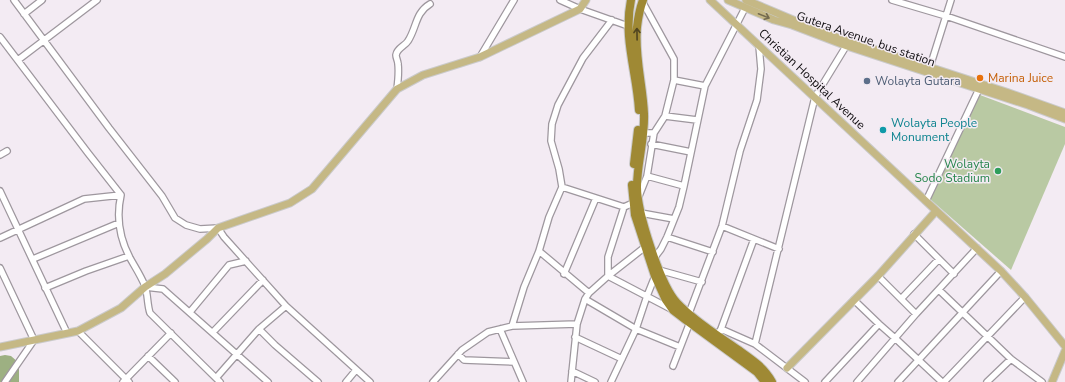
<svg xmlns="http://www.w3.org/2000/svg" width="1065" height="382" font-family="'Nunito Sans',sans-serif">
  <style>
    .green { fill: #b9c9a3 }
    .forest { fill: #9db082 }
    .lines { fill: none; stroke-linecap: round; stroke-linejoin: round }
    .minor-casing { stroke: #9e979e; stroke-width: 8 }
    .major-casing { stroke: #cacaca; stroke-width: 9 }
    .highway-casing { stroke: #cacaca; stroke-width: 10 }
    .minor { stroke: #fff; stroke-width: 5.5 }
    .major { stroke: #c5b885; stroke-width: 7 }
    .highway { stroke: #9f8934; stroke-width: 8 }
    .oneway { stroke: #746b50 }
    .oneway2 { stroke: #504520 }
    .food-dot { fill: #e8710a; stroke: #f3ebf3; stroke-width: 1.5 }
    .service-dot { fill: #5c6f8a; stroke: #f3ebf3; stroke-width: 1.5 }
    .culture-dot { fill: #0f9aa8; stroke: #f3ebf3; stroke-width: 1.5 }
    .leisure-dot { fill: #2e9e5b; stroke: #f3ebf3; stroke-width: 1.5 }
    .labels { text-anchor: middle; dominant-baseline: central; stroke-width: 3; stroke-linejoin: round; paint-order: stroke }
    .street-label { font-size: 12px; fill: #100d10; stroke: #f3ebf3 }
    .food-label { font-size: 12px; fill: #c56008; stroke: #f3ebf3; text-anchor: start }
    .service-label { font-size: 12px; fill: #4e5e75; stroke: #f3ebf3; text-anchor: start }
    .culture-label { font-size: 12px; fill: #0d838f; stroke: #f3ebf3; text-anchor: start }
    .leisure-label { font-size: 12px; fill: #27864d; stroke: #f3ebf3; text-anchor: end }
  </style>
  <rect width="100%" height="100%" fill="#f3ebf3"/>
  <!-- green -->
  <path class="green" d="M980,95L1065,127V144L1011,270L930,199Z"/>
  <!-- forest -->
  <path class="forest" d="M5,355L11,356L19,363V382H0V356Z"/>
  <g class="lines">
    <defs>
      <path id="minor" d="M14,0L109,128L162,196L175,218L186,225L200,229L218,228L224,237L286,306L370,382
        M560,0L580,9L628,26
        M892,0L946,16L1065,57
        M24,14L42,0
        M0,37L88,153L121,195C116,217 120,239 130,258C135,267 141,276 145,286C148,294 147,304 150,313L220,382
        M480,57L514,0
        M18,60L97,0
        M929,70L951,0
        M674,80L705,86
        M397,89C398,81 399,72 398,64C398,61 396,58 396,55C397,48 405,46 408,41C417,27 415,13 430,4
        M665,116L697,120
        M640,133H654L665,116L674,80V59L642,1
        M651,144L691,152
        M0,155L7,151
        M647,176L684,186
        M562,187L624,207L633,203
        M0,191L67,333
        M639,196L647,176L654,133
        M926,201L979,89
        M624,207L608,257V276L671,309
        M641,213L674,219
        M722,226L779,249
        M914,234L954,274
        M667,237L713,252
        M0,238L84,199L121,195
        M539,251L589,293
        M652,258L655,257L661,249L667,237L679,207L684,186L705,86L745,8
        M33,259L119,223
        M0,268L34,340L5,382
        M659,270L702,282
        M564,274L596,198
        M878,276L916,314
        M145,287L163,289L268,382
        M45,288L86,271L129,256
        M939,290L1011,359L1042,382
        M585,299L636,329L680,347
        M901,299L939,259
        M854,300L879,324L896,339L942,382
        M190,312L229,265L246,261
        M688,316L722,226L740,151L757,100L761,69L759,46
        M512,326L577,324
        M259,329L275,345L318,382
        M500,329L523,382
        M721,329L755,344L805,382
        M78,331L129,382
        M213,332L263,280
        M717,335L721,329L754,239
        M575,337L622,359
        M755,344L815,97L848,43
        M458,354L464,360L514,362
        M148,356L175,382
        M673,366L690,322
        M572,371L595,382
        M216,378L259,329L286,306
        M123,382L171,333
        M346,382L356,370
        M433,382L462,350L488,332L512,326L524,287L539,251L549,217L562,187L559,169L551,141L552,124L558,105L583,58L612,20
        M571,382L577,324L585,299L589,293L608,276L645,247
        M611,382L636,329L647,296L655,276
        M825,382L879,324
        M857,382L916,314L977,248
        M898,382L1001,271
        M944,382L1025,297
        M987,382L1011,359"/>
      <path id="major" d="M710,0L1001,271L1025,297L1065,346
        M728,0L774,20L792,25L847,46L1028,105L1065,119
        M746,0L824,33L1006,92L1065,113
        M0,347L78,331L121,308L145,287L165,274L207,239L218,228L290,203L312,189L397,89L423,75L480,57L580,9L586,0
        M787,368L878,276L936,211
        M1052,382L1065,351"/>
      <path id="highway" d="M631,0C623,38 637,73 639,110
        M643,0C640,8 638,18 637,27C634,55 643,86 644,114C645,139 637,162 637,187C637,212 660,285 677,303C694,321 717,335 737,349C751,359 764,367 772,382
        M634,164L638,130
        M632,185L635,215L655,276L666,300L673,310L686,320L757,372L765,382"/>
    </defs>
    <!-- minor casing -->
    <use href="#minor" class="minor-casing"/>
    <!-- major casing -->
    <use href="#major" class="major-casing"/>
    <!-- highway casing -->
    <use href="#highway" class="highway-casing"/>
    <!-- minor -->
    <use href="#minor" class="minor"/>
    <!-- major -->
    <use href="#major" class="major"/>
    <!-- highway -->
    <use href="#highway" class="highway"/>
  </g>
  <!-- one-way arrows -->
  <defs><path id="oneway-shaft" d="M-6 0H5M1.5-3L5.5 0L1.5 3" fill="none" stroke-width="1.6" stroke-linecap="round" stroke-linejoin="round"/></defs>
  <use class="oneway" href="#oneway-shaft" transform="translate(764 16) rotate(22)"/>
  <use class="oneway2" href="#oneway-shaft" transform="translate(637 34) rotate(-91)"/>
  <!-- markers -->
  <circle class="food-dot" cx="980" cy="78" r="4"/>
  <circle class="service-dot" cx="867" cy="81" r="4"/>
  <circle class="culture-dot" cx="883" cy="130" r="4"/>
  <circle class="leisure-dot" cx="998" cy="171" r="4"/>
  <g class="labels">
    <!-- street labels -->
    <g class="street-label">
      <text transform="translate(866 39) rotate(19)">Gutera Avenue, bus station</text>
      <text transform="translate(812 79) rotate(43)">Christian Hospital Avenue</text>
    </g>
    <!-- food labels -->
    <g class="food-label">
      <text x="988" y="78">Marina Juice</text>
    </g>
    <!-- service labels -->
    <g class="service-label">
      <text x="875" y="81">Wolayta Gutara</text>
    </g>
    <!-- culture labels -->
    <g class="culture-label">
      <text x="891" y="123">Wolayta People<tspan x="891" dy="14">Monument</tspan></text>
    </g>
    <!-- leisure labels -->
    <g class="leisure-label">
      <text x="990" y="164">Wolayta<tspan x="990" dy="14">Sodo Stadium</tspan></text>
    </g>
  </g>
</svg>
